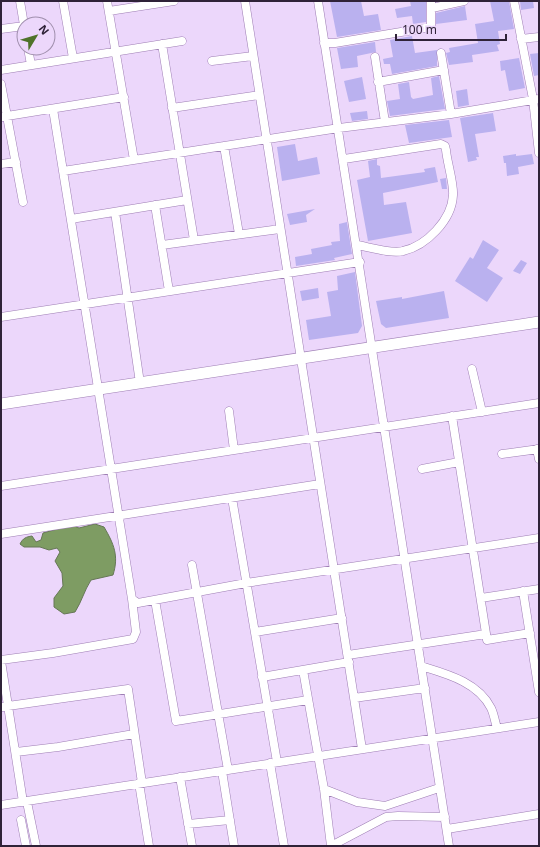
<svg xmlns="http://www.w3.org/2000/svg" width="540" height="847" font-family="'Noto Sans',sans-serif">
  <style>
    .water { fill: #7e9c63; stroke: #667756 }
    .building { fill: #bab1ef }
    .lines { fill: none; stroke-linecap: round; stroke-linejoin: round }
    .street-casing { stroke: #9e7eb4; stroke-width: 9 }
    .secondary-casing { stroke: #9e7eb4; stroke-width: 12 }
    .street { stroke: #fff; stroke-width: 8 }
    .secondary { stroke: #fff; stroke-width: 11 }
  </style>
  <rect width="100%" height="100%" fill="#ecd7fb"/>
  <!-- water -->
  <path class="water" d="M95,524L104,527C114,544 119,556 113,575L91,580C84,591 82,601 75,612L64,614L54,607V598L63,586L62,573L55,561L60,552L57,548L49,550L40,547H24L20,544C23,538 26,537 32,536L36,542L41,540L43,533L72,525L79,528Z"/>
  <!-- building -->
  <path class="building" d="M330,1H361L364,16L378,14L381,30L337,37Z
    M410,1H426V22L413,24L412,16L397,18L395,9L411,6Z
    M490,1H509L514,29L498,31L500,44L497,45L499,51L472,55L473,62L449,65L446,53L450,52L449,48L478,43L475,24L494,21Z
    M520,1H533L534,8L521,10Z
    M465,6L467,20L436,24V13Z
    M412,36L415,53L437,50V66L392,74L390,64H384L383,59L393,57L390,40Z
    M375,42L376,52L357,56L358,67L341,69L337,48Z
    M539,53V75L534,76L530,54Z
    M519,58L525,88L509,91L505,70L501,71L500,61Z
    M439,76L445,109L390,116L387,101L400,99L398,84L409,82L411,97L413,99L433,95L431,78Z
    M362,77L366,99L349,102L344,81Z
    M467,89L469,105L458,107L456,91Z
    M367,111L368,119L352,121L350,113Z
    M493,113L496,131L475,134L479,157H476L477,160L468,162L460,118Z
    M449,120L452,137L409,143L405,125Z
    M295,144L298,161L317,157L320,174L282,181L277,147Z
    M516,154V156L532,154L534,164L518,167L519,174L507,176L506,163H504L503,156Z
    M377,159V165L380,166L381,178L425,172L424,169L435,167L438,182L383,193L384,205L406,202L412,233L368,241L357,180L370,177L368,161Z
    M446,178L447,189H442L440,179Z
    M315,209L306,215L307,222L290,225L287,214Z
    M347,222L352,254L334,258L335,260L296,266L295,257L312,254L311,249L332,245L331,242L340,241L339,224Z
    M483,240L499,250L487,268L503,278L487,302L455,281L470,257L473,259Z
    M521,260L527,263L520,274L513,271Z
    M355,272L362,326L358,333L309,340L306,320L331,316L327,292L338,290L337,276Z
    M318,288L319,298L302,301L300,291Z
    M444,291L449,318L386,328L381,324L376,301L402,297V299Z"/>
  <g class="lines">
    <defs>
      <path id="street" d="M20,1L24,25
        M63,1L73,58
        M107,1L134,160
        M245,1L362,749
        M318,1L449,846
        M514,1L533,99L539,153
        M432,8L464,1
        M109,11L174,1
        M1,29L24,26
        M521,39L539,37
        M324,43H335L431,27V1
        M162,44L194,240
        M28,48L31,65
        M441,53L451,114
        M375,57L385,122
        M212,61L253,56
        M1,70L182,41
        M378,82L444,70
        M1,84L23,202
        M172,108L259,95
        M53,109L132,599L138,603L246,583L539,538
        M1,117L124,97
        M224,146L239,234
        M344,159L441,144L445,146L446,150C447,162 454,184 453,195C452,220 426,246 403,251C391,254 369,247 357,245
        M1,164L16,162
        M63,171L339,128L451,114L539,99
        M155,205L169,291
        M115,212L140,383
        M71,219L187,200
        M162,245L280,229
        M1,317L360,262
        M472,369L482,412
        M229,411L234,450
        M452,416L487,640L530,633
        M537,449L539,459
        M502,454L539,449
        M422,469L459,462
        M1,486L539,403
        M232,498L277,762
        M1,534L320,484
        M192,565L228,770
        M523,591L539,692
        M481,598L539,589
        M155,600L176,721L308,700
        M255,632L342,618
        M348,655L486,634
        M1,660L53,653L133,639L136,632L132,599
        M1,661L23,802
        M421,666C447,674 478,682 491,708C494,714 495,722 497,728
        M303,670L324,789L331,846L386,817L398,816L445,817
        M262,677L349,662
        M354,698L425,688
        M1,707L128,689L142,783
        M16,752L58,747L134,734
        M270,763L284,846
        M222,771L234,846
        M180,777L192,846
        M139,783L149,846
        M324,789L357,802L385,806L439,788
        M27,802L36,846
        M1,805L539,722
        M21,820L26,846
        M188,824L230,820
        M447,829L539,814"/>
      <path id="secondary" d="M1,404L539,322"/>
    </defs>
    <!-- street casing -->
    <use href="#street" class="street-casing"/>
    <!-- secondary casing -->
    <use href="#secondary" class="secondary-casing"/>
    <!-- street -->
    <use href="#street" class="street"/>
    <!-- secondary -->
    <use href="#secondary" class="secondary"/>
  </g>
  <!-- border -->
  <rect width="540" height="847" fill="none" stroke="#2f2238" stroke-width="4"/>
  <!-- north arrow -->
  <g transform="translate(36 36) rotate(52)"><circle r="19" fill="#ecd7fb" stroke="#a08fad"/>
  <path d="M0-3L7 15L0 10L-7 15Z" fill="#4f722a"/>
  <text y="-6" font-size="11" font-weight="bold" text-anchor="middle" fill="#2f2238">N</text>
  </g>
  <!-- scale -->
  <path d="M396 34v6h110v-6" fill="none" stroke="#2f2238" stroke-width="2"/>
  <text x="402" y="34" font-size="12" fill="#2f2238" stroke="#ecd7fb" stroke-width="3" paint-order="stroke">100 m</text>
</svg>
